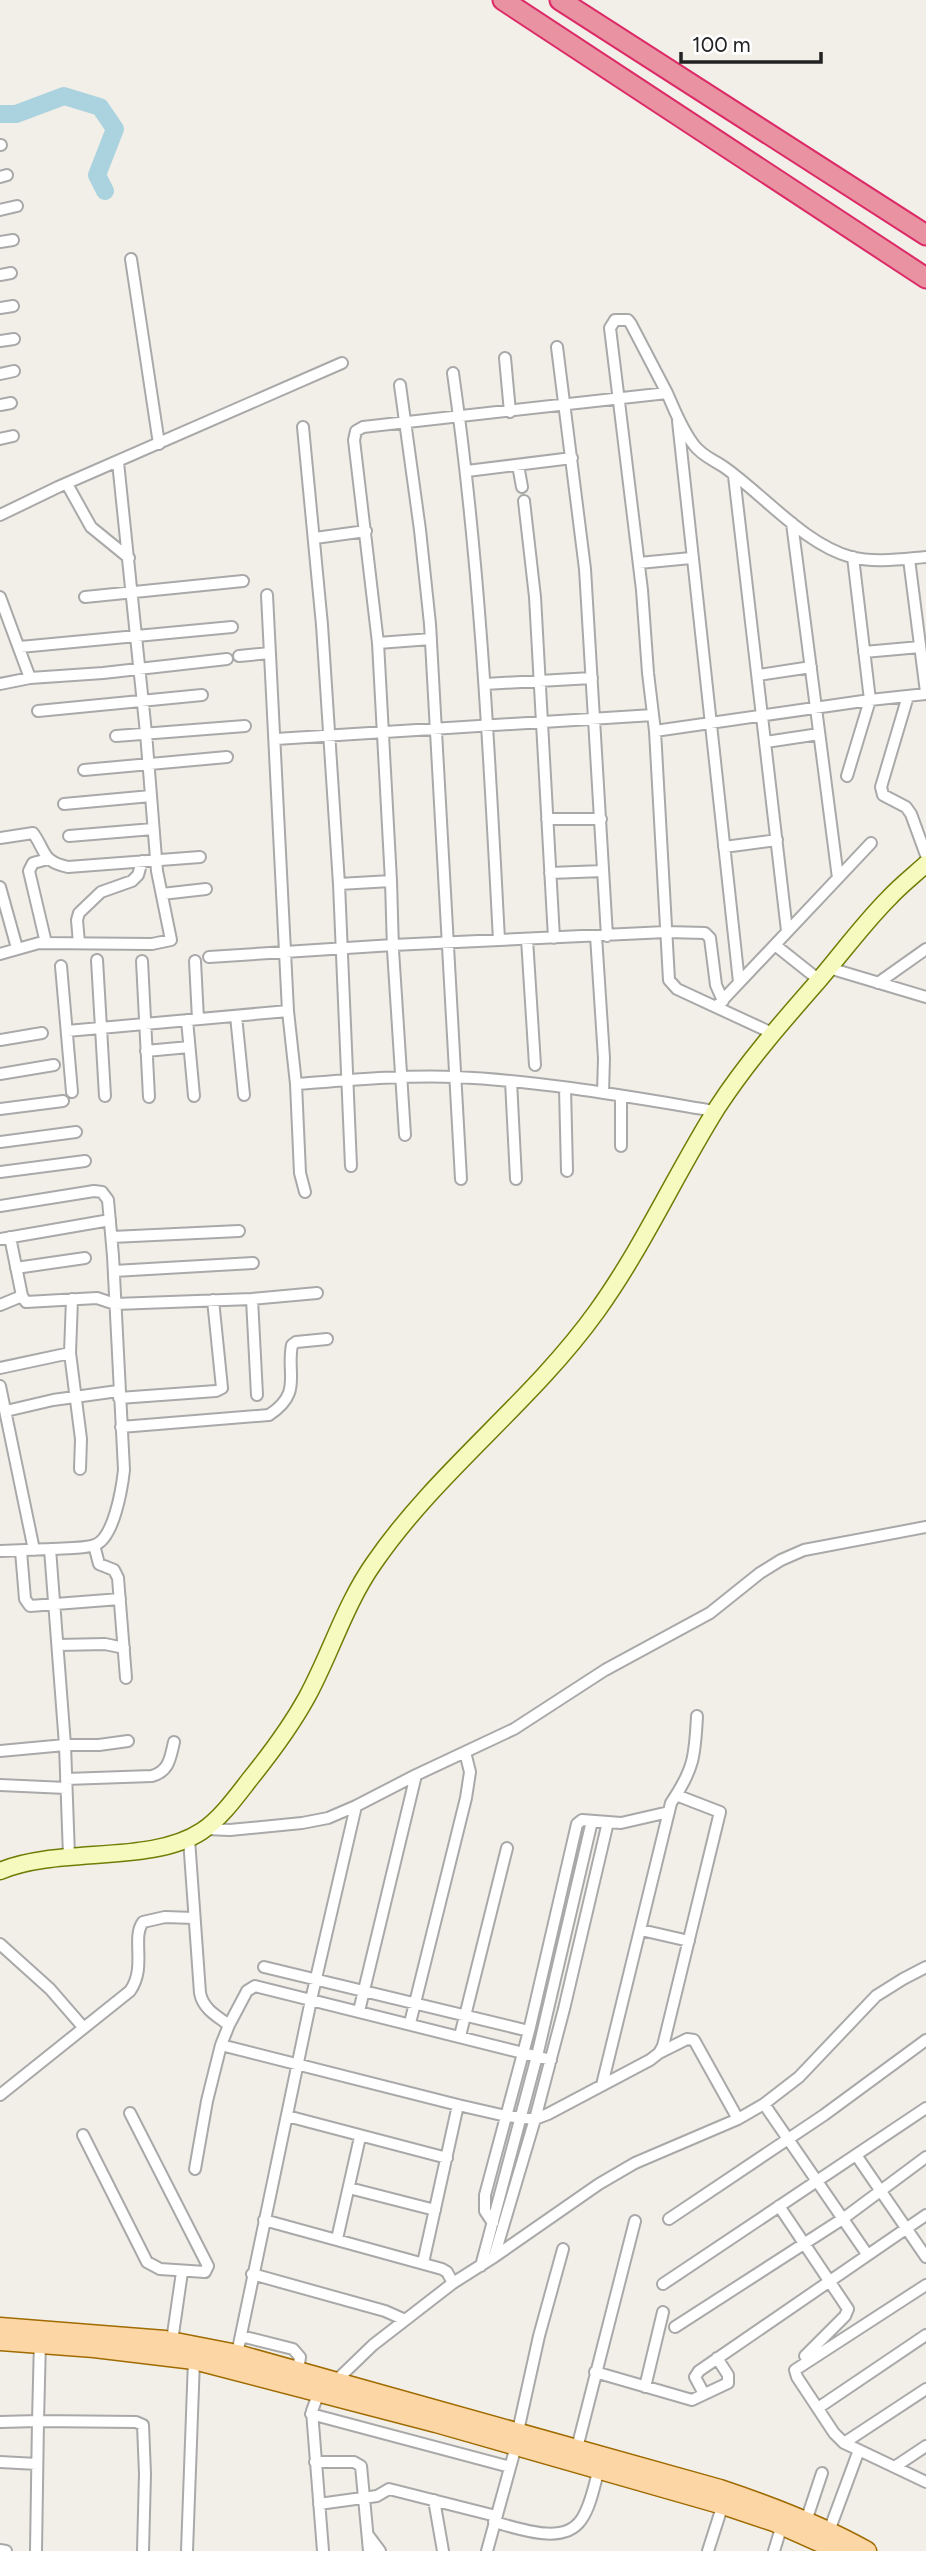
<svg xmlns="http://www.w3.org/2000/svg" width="926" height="2551" font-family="Figtree,sans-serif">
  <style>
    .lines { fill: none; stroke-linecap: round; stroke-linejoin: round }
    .river { stroke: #aad3df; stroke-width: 18 }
    .street-casing { stroke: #a9a9a9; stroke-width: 14 }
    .secondary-casing { stroke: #707d05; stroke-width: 19 }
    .primary-casing { stroke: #a06b00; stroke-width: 21 }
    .highway-casing { stroke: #dc2a67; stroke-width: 23 }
    .street { stroke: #fff; stroke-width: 10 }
    .secondary { stroke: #f7fabf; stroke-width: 16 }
    .primary { stroke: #fcd6a4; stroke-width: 18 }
    .highway { stroke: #e892a2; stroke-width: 19 }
  </style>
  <rect width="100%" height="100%" fill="#f2efe9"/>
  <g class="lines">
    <!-- river -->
    <path class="river" d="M0,114H16L64,96L100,107L115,129L97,175L105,191"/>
    <defs>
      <path id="street" d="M0,145H1
        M0,177L7,175
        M0,210L17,206
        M0,242L13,240
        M131,259L159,444
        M0,275L11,273
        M0,308L13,306
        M0,341L14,339
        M557,347L585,569L607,936
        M505,358L510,412
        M453,373C480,561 489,750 499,940
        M0,374L14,371
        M400,385L420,530L430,624L461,1179
        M667,393L631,324L628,320H615L610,328L642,590L648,673L655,731L669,980L677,989L772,1033
        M0,405L11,403
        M678,421L739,982
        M303,427L322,625L339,884L351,1166
        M0,439L13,436
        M518,465L522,487
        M467,471L572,458
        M734,476L787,931
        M67,484L91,527L129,558
        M524,501L535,597L554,938
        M0,515L58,487L342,363
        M315,538L366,531
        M909,559L926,692
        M639,563L691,558
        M267,595L288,1011L296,1084L300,1173L305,1192
        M0,597L30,678
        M85,597L243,581
        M378,643L431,639
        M20,647L232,627
        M864,652L920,647
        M239,656L270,653
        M759,675L811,667
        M0,684L30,678L103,673L227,659
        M485,684L592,678
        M908,696L881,787L883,795L906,807L911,814L926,855
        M38,711L202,695
        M655,731L870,700L926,694
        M116,736L245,726
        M276,739L653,715
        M766,742L819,734
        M84,770L227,757
        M847,776L870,700L853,557
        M64,804L151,796
        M547,819H601
        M69,836L153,829
        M0,838L33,833C46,851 42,862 68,867L200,857
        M724,847L777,840
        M550,873L603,871
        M838,878L871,843
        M339,884L391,881
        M0,887L17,948
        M162,894L206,889
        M596,936L604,1058L603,1093
        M527,939L535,1065
        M46,943L29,871L33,863L48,859
        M79,943L77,920L79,913L101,892L132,881L138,875L142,861
        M775,945L819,980
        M0,954L39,943L152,944L171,940L157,871L146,733L118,462
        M209,957L393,945L666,932L705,933L710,938L716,985L723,1001
        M97,960L105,1096
        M142,961L149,1097
        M195,961L198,1019
        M61,966L72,1092
        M829,968L926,997
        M878,983L926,949
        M718,1005L838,878L792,523
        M236,1016L244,1095
        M187,1020L194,1096
        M67,1031L288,1011
        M0,1040L42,1033
        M146,1051L189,1047
        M0,1074L54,1065
        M511,1081L516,1179
        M296,1084C349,1080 402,1075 456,1077C543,1081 630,1097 715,1111
        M565,1088L567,1171
        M621,1096V1146
        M0,1109L63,1101
        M405,1135L393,950L391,881L378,643L354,440L356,431L363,427L667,393C675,411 682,430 694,445C702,456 714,460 724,467C764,495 804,544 851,557C874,563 902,559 926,557
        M0,1142L76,1132
        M0,1172L85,1161
        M0,1206L94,1191L102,1192L108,1200L113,1256L124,1470C122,1488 114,1538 95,1545C82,1549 64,1548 50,1549
        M10,1237L22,1296L26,1302L97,1298L115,1304L252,1299L317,1293
        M112,1237L239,1231
        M0,1239L110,1220
        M16,1268L85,1258
        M114,1271L253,1263
        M72,1299L70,1353L81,1439L80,1469
        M252,1299L257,1395
        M0,1305L22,1296
        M0,1368L70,1353
        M0,1386L34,1550
        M119,1398L216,1391L222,1388L213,1300
        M6,1411L53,1400L118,1391
        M121,1427L269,1415C303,1393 286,1374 292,1345L296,1342L327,1339
        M94,1545L99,1564L114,1570L118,1578L126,1678
        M0,1551L50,1549L65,1745L69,1856
        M21,1551L25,1599L30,1606L120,1599
        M58,1645L105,1644L124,1648
        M0,1751L65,1745H99L128,1741
        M66,1779L152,1776C169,1771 170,1759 174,1742
        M0,1785L66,1788
        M206,1829L230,1830L302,1823L328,1818L356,1806L416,1775L514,1729L605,1670L710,1613L760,1573L781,1560L804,1550L926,1527
        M189,1839L200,1993C203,2009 217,2016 229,2025L221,2045L458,2105L506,2116L535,2119L494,2257
        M641,1930L689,1941
        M0,1944L50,1989L83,2027
        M264,1967L529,2031
        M359,2011L416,1775
        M410,2023L466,1798L470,1772L465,1752
        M229,2025L247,1991L255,1986L551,2060
        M460,2036L507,1848
        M659,2053L687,2039L694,2040L738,2119
        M602,2085L671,1803C694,1769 695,1756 697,1716
        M0,2095L130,1991C147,1967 131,1938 143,1922L165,1917L194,1918
        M764,2104L867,2254
        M287,2116L447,2158
        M535,2119L548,2114L650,2060L659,2053L663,2046L720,1812L676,1795
        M535,2119L564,2009L608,1822
        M83,2135L147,2262L160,2269L205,2272L208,2266L130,2113
        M856,2155L926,2257
        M195,2169L207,2101L221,2045
        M349,2188L435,2210
        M779,2206L848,2309L845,2316L805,2356
        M669,2219L824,2115L926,2040
        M264,2220L442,2269L447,2272L453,2283
        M493,2223L485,2211V2195L529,2031L577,1824L582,1820L621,1823L669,1812
        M337,2239L360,2137
        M423,2263L458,2105
        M481,2266L537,2056L592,1821
        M252,2274L385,2311L403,2319
        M663,2284L926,2108
        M926,2285L795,2370L797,2377L834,2433L844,2443L926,2482
        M675,2327L844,2218L926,2157
        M241,2336L293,2349L300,2357L298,2371
        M40,2341L38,2421L136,2422L143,2425L145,2474L143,2551
        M172,2341L182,2272
        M237,2354L311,2000L356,1806
        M595,2372L692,2400L728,2383V2375L717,2358
        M645,2387L663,2312
        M704,2394L695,2377L699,2371L926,2215
        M818,2408L926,2335
        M311,2414L510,2467
        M0,2422L38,2421L36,2551
        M518,2431L539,2336L563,2249
        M844,2443L926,2389
        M577,2448L635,2221
        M0,2462L37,2464
        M315,2462H354L361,2466L369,2551
        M896,2466L926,2446
        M434,2500L443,2551
        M319,2504L377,2496L389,2489L496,2516
        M806,2521L822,2473
        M494,2522C518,2528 563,2546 581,2520C591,2506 594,2485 599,2469
        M829,2531L859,2450
        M368,2535L380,2551
        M0,2550L6,2551
        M187,2551L194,2360
        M323,2551L312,2411L316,2400L373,2345L453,2283L494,2257L599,2184L635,2163L738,2119L764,2104L799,2077L876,1996L903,1979L926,1967
        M487,2551L516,2446
        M708,2551L724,2501
        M774,2551L782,2525"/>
      <path id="secondary" d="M0,1871C60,1846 151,1865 202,1831C221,1818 236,1797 250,1779C271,1753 291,1726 307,1697C331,1653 345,1604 374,1563C438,1470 531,1403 597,1311C643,1247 675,1175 717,1108C747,1062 783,1021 819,980C842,953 864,923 889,898C900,886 914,875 926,864"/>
      <path id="primary" d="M0,2327L165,2340L237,2354L720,2489C771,2506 821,2525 867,2551
        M0,2341L94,2348L194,2360L436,2423L723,2505L774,2522L839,2551"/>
      <path id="highway" d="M503,0L926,278
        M560,0L926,235"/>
    </defs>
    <!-- street casing -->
    <use href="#street" class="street-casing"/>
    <!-- secondary casing -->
    <use href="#secondary" class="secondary-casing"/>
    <!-- primary casing -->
    <use href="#primary" class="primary-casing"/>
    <!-- highway casing -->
    <use href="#highway" class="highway-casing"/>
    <!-- street -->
    <use href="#street" class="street"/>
    <!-- secondary -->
    <use href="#secondary" class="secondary"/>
    <!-- primary -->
    <use href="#primary" class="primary"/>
    <!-- highway -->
    <use href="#highway" class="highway"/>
  </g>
  <!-- scale -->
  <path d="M681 52v10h140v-10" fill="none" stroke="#222222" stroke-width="3.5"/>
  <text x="692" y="52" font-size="21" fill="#222222" stroke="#ffffff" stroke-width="5" paint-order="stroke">100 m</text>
</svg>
